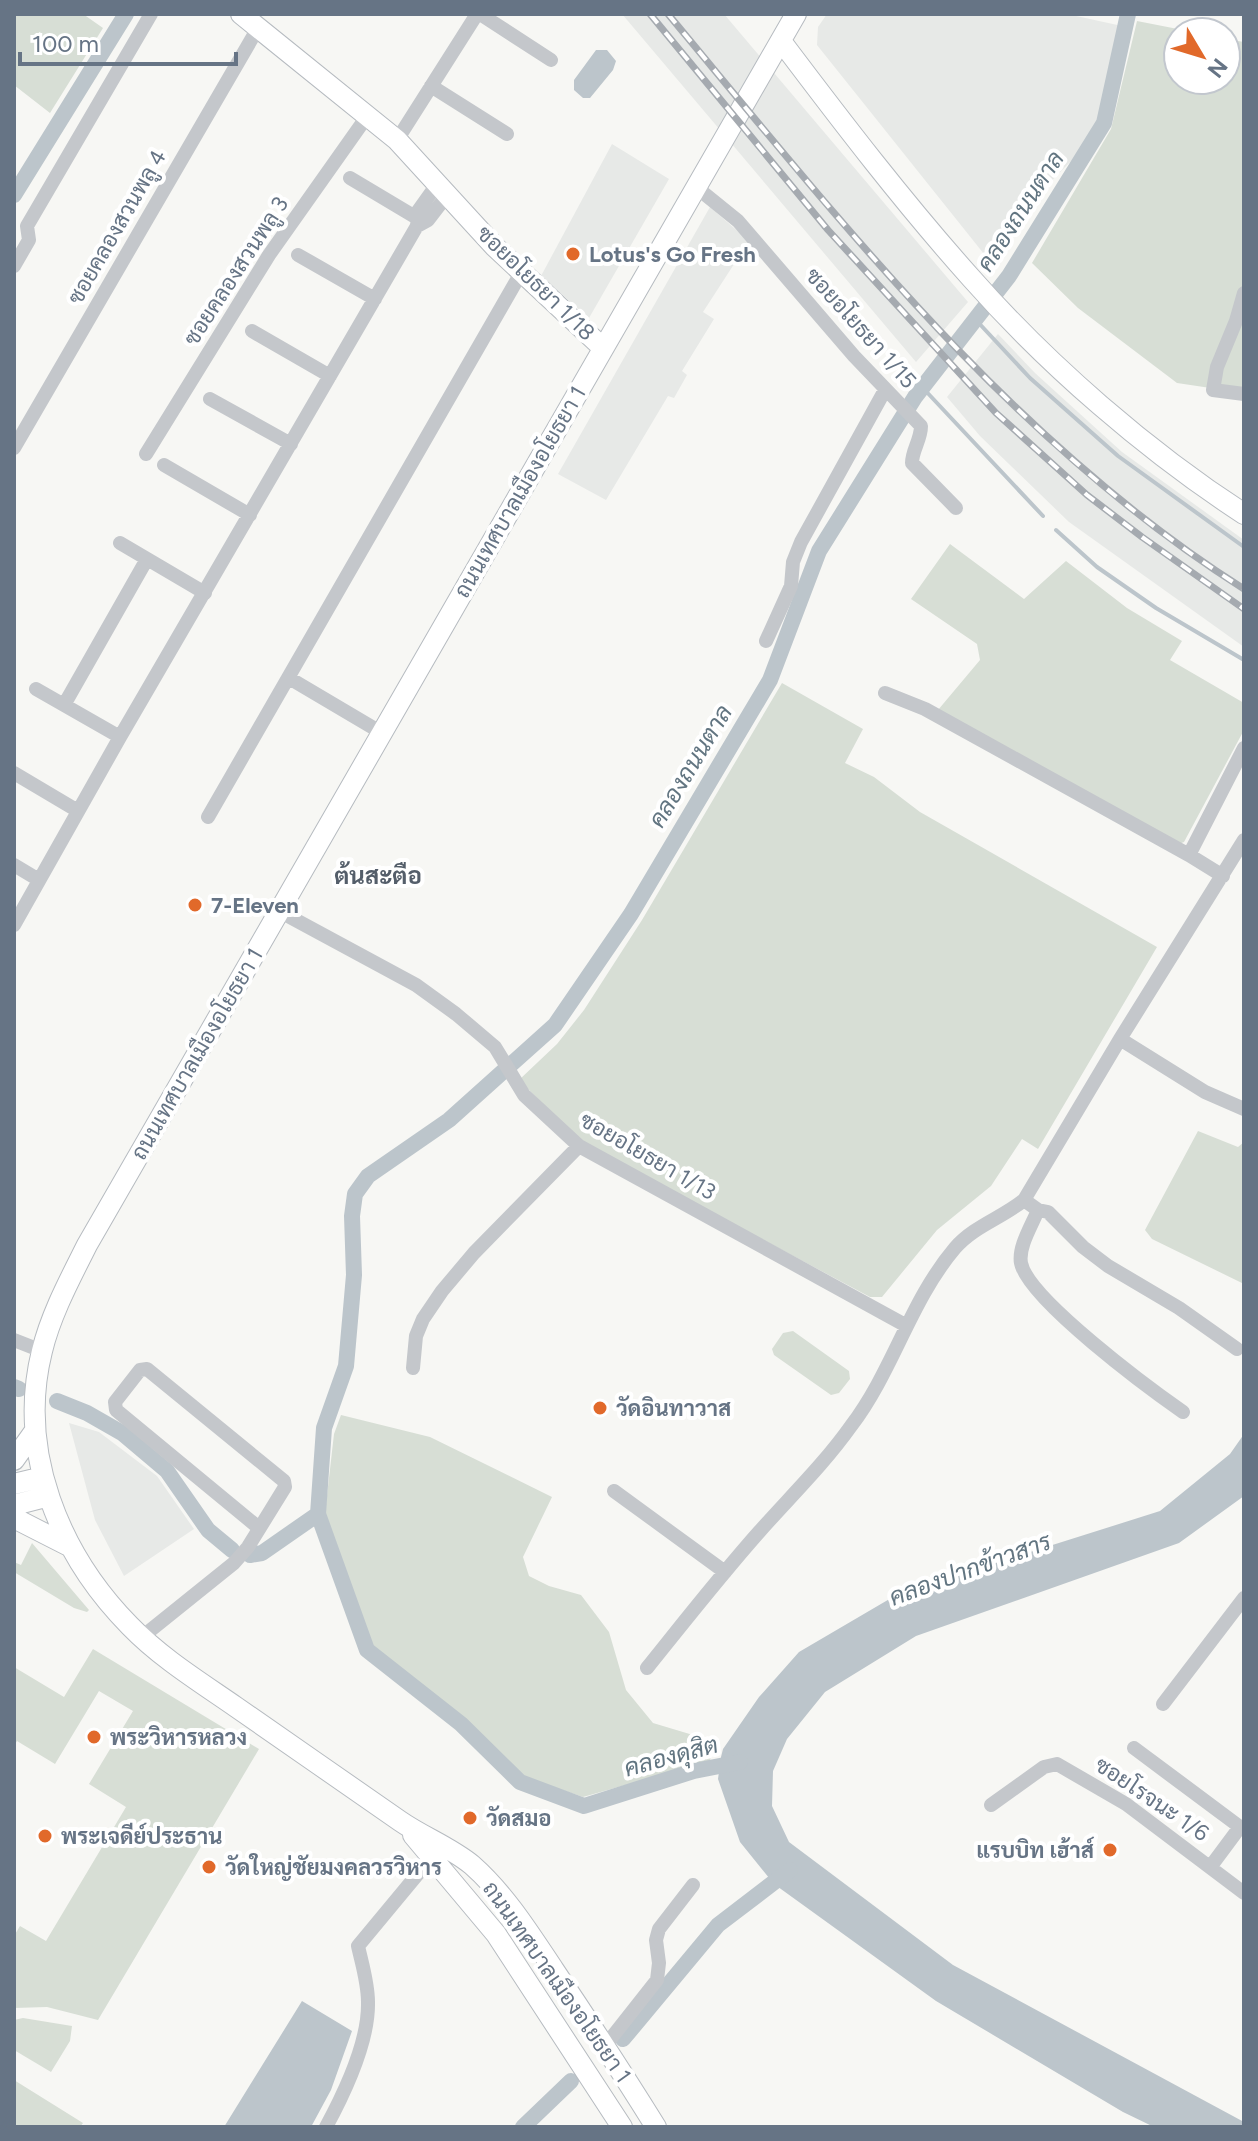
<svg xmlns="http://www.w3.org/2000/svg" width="1258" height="2141" font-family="Figtree,Sarabun,sans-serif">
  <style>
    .built { fill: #e7e9e7 }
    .green { fill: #d7ded5 }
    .water { fill: #bcc5cb }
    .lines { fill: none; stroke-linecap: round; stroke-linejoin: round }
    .stream { stroke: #bcc5cb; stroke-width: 4 }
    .canal { stroke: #bcc5cb; stroke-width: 16 }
    .secondary-casing { stroke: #b6bbc0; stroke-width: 22 }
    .street { stroke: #c4c7cb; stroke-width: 14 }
    .secondary { stroke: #fff; stroke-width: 20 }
    .rail-casing { stroke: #a5aab0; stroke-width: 7 }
    .rail { stroke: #fff; stroke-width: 4; stroke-dasharray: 12; stroke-linecap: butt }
    .poi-dot { fill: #e1692a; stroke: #fff; stroke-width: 3 }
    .labels { text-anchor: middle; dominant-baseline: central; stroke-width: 8; stroke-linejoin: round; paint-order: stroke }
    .street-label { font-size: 22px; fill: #667485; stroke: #fff }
    .poi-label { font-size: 22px; font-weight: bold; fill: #667485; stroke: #fff; text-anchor: start }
    .water-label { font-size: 24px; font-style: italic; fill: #627581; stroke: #fff }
    .neighbourhood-label { font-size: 24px; font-weight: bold; fill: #545e6a; stroke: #fff }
  </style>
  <rect width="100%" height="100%" fill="#f7f7f4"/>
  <!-- built -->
  <path class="built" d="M622,14H724L968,302L916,362Z
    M827,14H1067L1122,26L1099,120L1082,150L1003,230L1010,240L988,259L817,45L818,27Z
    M612,144L669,179L589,318L541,276Z
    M710,207L749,241L703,312L714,319L682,371L687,375L674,398L668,396L606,500L558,474Z
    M998,334L1035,373L1122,452L1244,540V647L1069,522L980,436L947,397Z
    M69,1423L99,1432L157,1476L194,1529L124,1576L95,1520Z"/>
  <!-- green -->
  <path class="green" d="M14,14H83L103,28L50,113L14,85Z
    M1137,21L1193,32H1178V80H1226V39L1244,42V393L1177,383L1078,308L1032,263L1111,129Z
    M950,544L1024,599L1066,561L1127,608L1182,641L1170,660L1244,703V730L1184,842L1179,844L938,710L980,660L977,644L911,599Z
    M782,683L863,729L845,763L874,777L920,812L1157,947L1038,1149L1022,1139L991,1186L937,1230L882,1297H870L582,1143L519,1080L557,1044L584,1010L642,920Z
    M1198,1131L1238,1147L1244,1142V1284L1152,1239L1145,1230Z
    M793,1331L849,1371L850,1379L839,1393L831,1395L774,1355L772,1349L783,1333Z
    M341,1415L430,1437L552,1497L523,1557L529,1576L549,1586L581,1595L609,1632L626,1690L653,1723L713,1741L710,1761L583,1797L524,1777L466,1721L372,1648L325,1513L334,1434Z
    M32,1543L89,1610L87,1612L74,1608L14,1572V1562L21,1565Z
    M93,1649L259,1749L98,2020L47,2007L14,2008V1936L20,1926L46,1941L126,1807L89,1784L133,1711L99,1691L55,1764L17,1741L14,1746V1667L64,1697Z
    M23,2018L72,2026L70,2041L51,2072L14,2050V2020Z
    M14,2080L83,2123L80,2127H14Z"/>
  <!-- water -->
  <path class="water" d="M596,50H607L616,61L613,70L590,98H583L574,90V80Z
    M1244,1434V1496L1179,1543L916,1636L825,1692L787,1739L773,1771L772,1806L789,1842L953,1965L1244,2122V2127H1154L1123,2112L936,2001L774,1884L740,1842L718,1779L721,1757L723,1749L759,1697L799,1652L898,1594L1160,1511L1230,1454Z
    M302,2001L352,2031L331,2090L311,2127H224Z"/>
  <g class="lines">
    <!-- stream -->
    <path class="stream" d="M975,319L1030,378L1118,456L1244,547
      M922,387L1043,516
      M1056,530L1097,567L1156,608L1244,660"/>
    <!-- canal -->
    <path class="canal" d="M14,195L126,14
      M14,1387L19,1389
      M57,1401L87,1413L122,1433L167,1471L208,1530L232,1550
      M250,1555L262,1553L318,1514
      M740,1762L694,1771L584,1806L520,1782L461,1724L367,1650L318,1514L324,1428L346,1366L354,1275L352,1216L355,1194L368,1176L449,1120L555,1025L631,914L770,680L819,551L915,397L1009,276L1104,123L1128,14
      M623,2039L718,1925L790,1870
      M523,2127L571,2081"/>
    <defs>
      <path id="secondary" d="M241,14L397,140L495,247L603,348
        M781,41C842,122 904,203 972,279C1049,366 1147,451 1244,514
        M14,1460L34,1432
        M14,1484L43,1477
        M14,1505L49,1496
        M14,1518L71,1547
        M413,1835L496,1934L622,2127
        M656,2127C623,2074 589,2022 554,1970C530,1934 505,1894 472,1865C450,1847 423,1837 400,1821C345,1783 291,1745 236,1707C200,1682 161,1658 130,1626C59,1554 17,1451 42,1351C51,1314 70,1279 87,1245L796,14"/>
    </defs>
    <!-- secondary casing -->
    <use href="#secondary" class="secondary-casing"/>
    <!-- street -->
    <path class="street" d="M480,14L551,60
      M431,86L507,134
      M397,140L477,14
      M350,178L417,218
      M696,187L738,221L854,356L921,426C921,440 912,450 912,463L956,508
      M417,226L428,220L448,194
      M298,255L375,299
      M14,266L29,240L27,226L151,14
      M1244,293L1236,321L1217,367L1213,390L1244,394
      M252,331L330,376
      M210,399L291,444
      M14,448L258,28
      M146,454L269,255L368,115
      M164,465L250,515
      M120,543L205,593
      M766,641L791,586L793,562L801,542L885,390
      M289,678L382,733
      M36,689L120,737
      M885,693L925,709L1189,855L1223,876
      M64,705L147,559
      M14,773L78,811
      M208,817L521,273
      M1189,855L1244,748
      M14,865L39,880
      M279,911L416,985L456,1014L495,1047L524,1095L579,1146L905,1325
      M14,925L120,737L417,226L418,211L438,183
      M1120,1039L1205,1092L1244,1109
      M1024,1200L1038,1210C1032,1225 1018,1247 1021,1263C1028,1299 1150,1389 1183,1412
      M1038,1210L1048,1212L1083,1247L1108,1266L1179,1308L1237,1349
      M14,1340L42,1351
      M413,1368L416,1336L423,1319L442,1291L474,1253L579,1146
      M614,1491L725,1572
      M142,1637L234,1563L248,1547L285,1487L284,1481L147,1369L140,1370L115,1402L116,1410L259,1528
      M647,1668C684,1622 720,1576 759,1532C790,1497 824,1464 851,1426C893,1371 910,1301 955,1248C974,1226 1002,1218 1024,1200L1120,1039L1244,840
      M1163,1704L1244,1598
      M1134,1748L1240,1827L1211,1866
      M991,1805L1044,1767L1057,1764L1126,1804L1244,1893
      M605,2046L657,1980L659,1963L656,1940L659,1929L693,1885
      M326,2127C345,2092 369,2042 368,2002C368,1983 362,1964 358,1946L436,1852"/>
    <!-- secondary -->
    <use href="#secondary" class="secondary"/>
    <defs>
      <path id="rail" d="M650,14L828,230L996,413L1087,495L1142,537L1244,609
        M668,14C841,222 1013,443 1244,589"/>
    </defs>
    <!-- rail casing -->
    <use href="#rail" class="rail-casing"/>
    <!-- rail -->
    <use href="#rail" class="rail"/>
  </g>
  <!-- markers -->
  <g class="poi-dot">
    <circle cx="573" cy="254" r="8"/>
    <circle cx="195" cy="905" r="8"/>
    <circle cx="600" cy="1408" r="8"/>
    <circle cx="94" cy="1737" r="8"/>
    <circle cx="470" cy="1818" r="8"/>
    <circle cx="45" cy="1836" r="8"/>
    <circle cx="1110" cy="1850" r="8"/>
    <circle cx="209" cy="1867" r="8"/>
  </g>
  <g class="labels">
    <!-- street labels -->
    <g class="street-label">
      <text transform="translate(117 227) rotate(-60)">ซอยคลองสวนพลู 4</text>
      <text transform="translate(236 271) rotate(-57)">ซอยคลองสวนพลู 3</text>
      <text transform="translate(536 283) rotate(44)">ซอยอโยธยา 1/18</text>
      <text transform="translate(861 328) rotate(48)">ซอยอโยธยา 1/15</text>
      <text transform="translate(520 492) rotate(-60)">ถนนเทศบาลเมืองอโยธยา 1</text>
      <text transform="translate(197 1054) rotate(-60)">ถนนเทศบาลเมืองอโยธยา 1</text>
      <text transform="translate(648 1156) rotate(30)">ซอยอโยธยา 1/13</text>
      <text transform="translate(1152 1799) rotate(34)">ซอยโรจนะ 1/6</text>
      <text transform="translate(557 1982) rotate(55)">ถนนเทศบาลเมืองอโยธยา 1</text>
    </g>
    <!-- poi labels -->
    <g class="poi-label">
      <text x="589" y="254">Lotus's Go Fresh</text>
      <text x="211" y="905">7-Eleven</text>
      <text x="616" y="1408">วัดอินทาวาส</text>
      <text x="110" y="1737">พระวิหารหลวง</text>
      <text x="486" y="1818">วัดสมอ</text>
      <text x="61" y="1836">พระเจดีย์ประธาน</text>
      <text x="1094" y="1850" text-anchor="end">แรบบิท เฮ้าส์</text>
      <text x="225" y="1867">วัดใหญ่ชัยมงคลวรวิหาร</text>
    </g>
    <!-- water labels -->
    <g class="water-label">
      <text transform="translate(1020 211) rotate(-57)">คลองถนนตาล</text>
      <text transform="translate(690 766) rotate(-59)">คลองถนนตาล</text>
      <text transform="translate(970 1569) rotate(-20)">คลองปากข้าวสาร</text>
      <text transform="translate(671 1756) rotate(-15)">คลองดุสิต</text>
    </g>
    <!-- neighbourhood labels -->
    <g class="neighbourhood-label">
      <text x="378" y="875">ต้นสะตือ</text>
    </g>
  </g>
  <!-- border -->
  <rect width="1258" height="2141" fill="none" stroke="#667485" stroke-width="32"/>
  <!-- north arrow -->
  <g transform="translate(1202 56) rotate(128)"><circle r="38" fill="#ffffff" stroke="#c2c7ce" stroke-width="2"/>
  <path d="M0-6L14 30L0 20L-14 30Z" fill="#e1692a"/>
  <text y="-12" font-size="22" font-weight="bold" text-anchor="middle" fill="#667485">N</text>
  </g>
  <!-- scale -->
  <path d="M20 52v12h216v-12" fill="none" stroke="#667485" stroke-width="4"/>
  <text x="32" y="52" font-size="24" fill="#667485" stroke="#ffffff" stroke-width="6" paint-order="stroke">100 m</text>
</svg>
